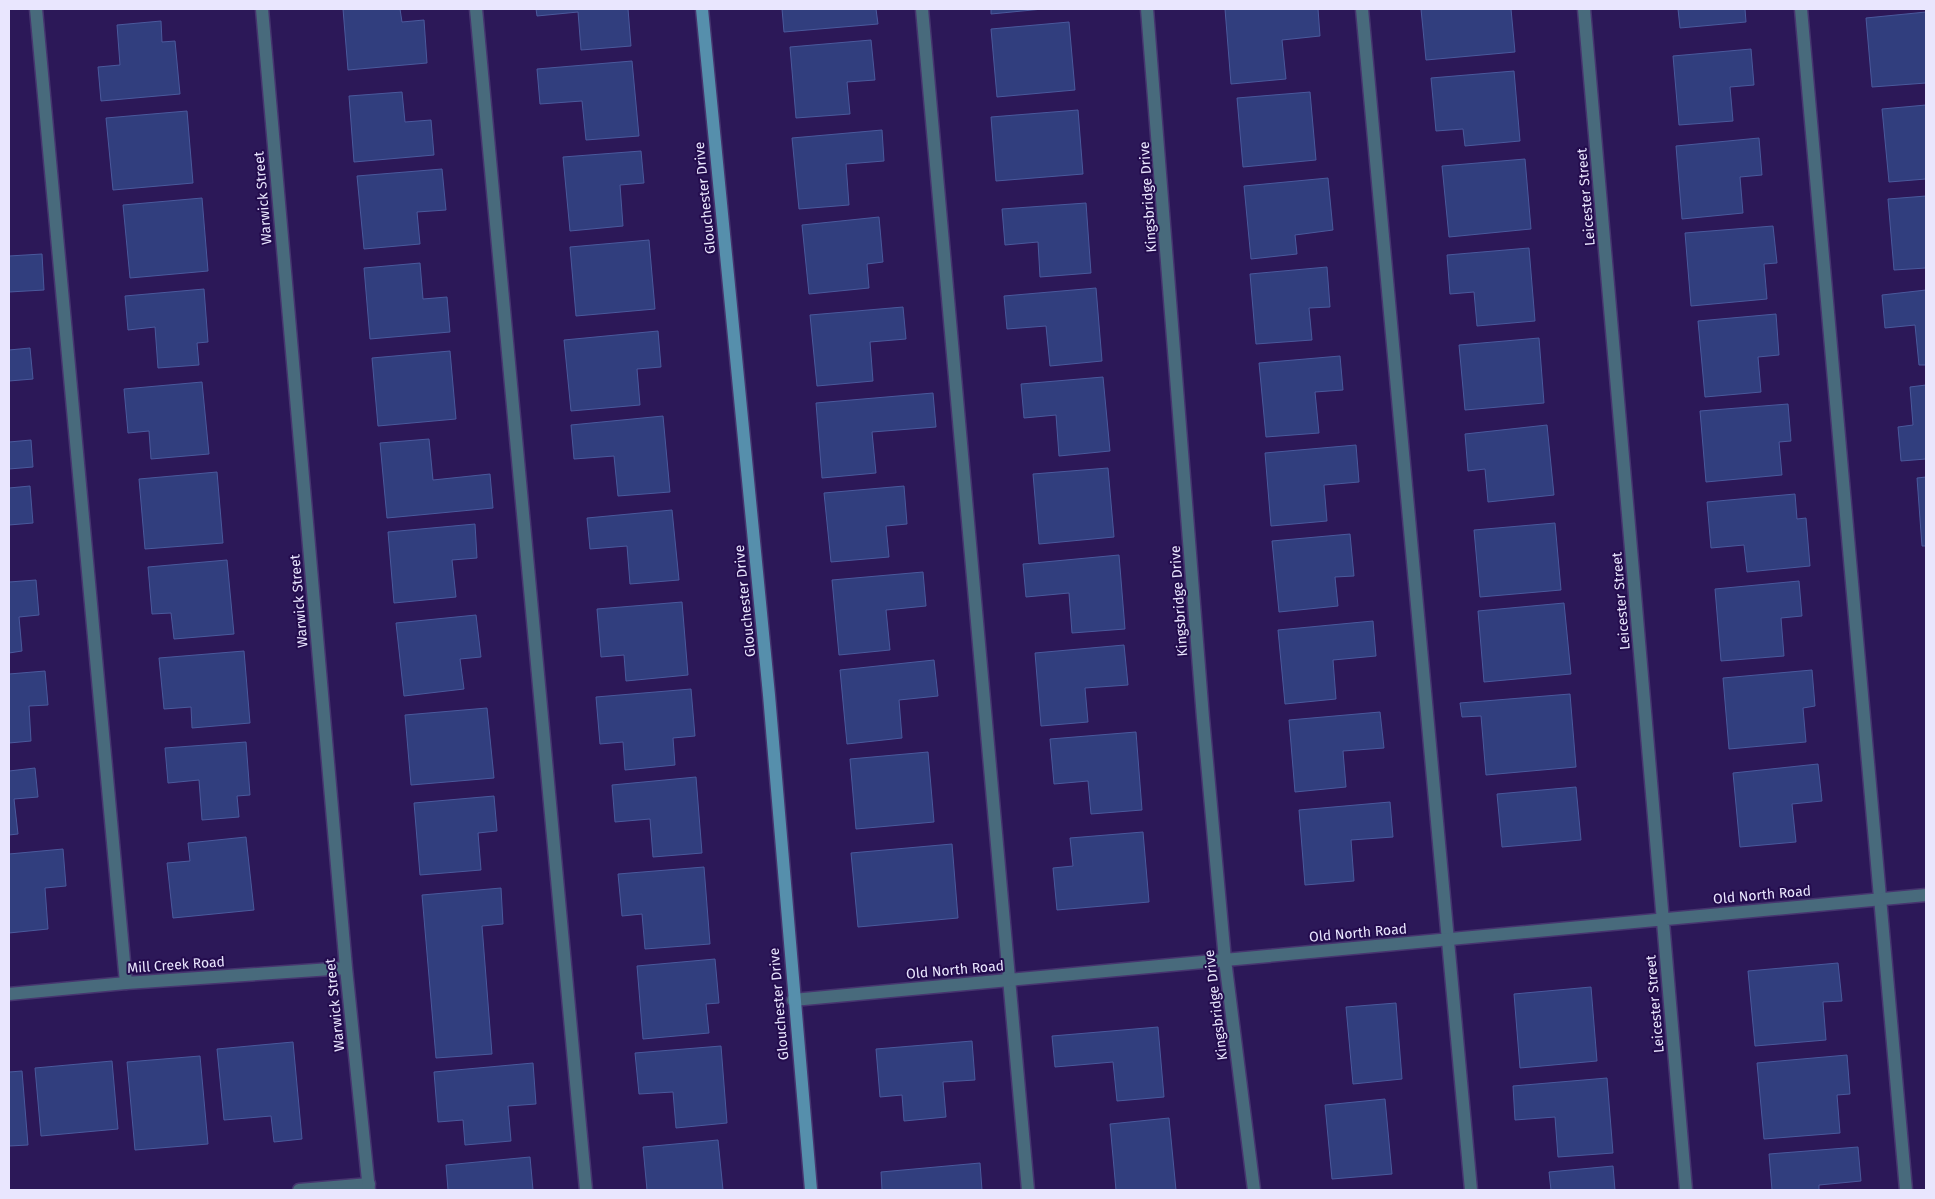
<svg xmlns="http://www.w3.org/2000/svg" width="1935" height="1199" font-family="'Fira Sans',sans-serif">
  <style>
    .building { fill: #313e7e; stroke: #4a599c }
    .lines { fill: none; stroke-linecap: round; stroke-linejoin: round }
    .lane-casing { stroke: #46356f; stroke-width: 15 }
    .street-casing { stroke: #46356f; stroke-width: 15 }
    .secondary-casing { stroke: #46356f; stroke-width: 15 }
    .lane { stroke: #486a7c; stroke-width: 12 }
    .street { stroke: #486a7c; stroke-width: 12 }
    .secondary { stroke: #568fac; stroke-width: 12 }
    .labels { text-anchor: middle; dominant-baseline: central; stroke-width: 4; stroke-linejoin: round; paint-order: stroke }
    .street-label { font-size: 14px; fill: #e9e6fe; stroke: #230c4d }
  </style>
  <rect width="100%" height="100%" fill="#2c1858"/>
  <!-- building -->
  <path class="building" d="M343,9H400L402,22L424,20L427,63L348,70Z
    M536,9H628L631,46L581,50L578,12L537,16Z
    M782,9H876L878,24L784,32Z
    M991,9H1043L991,14Z
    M1225,9H1318L1320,36L1282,40L1286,79L1231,84Z
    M1421,9H1511L1515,52L1426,60Z
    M1678,9H1745L1746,22L1680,28Z
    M1926,12V83L1872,87L1866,18Z
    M161,21L162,42L175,41L180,94L101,101L98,67L120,65L117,25Z
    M1069,22L1075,90L997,97L991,29Z
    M871,40L875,80L847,82L850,114L796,118L790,47Z
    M1751,49L1754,85L1730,87L1733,121L1679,125L1673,56Z
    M632,61L639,136L586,140L582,101L540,104L537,69Z
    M1514,71L1520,141L1465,146L1463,129L1436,131L1431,78Z
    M402,92L405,122L431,120L434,155L354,162L349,96Z
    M1310,92L1316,160L1243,167L1237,98Z
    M1926,105V179L1889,182L1882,109Z
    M1078,110L1083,174L996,181L991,117Z
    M187,111L193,183L113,190L106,118Z
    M882,130L884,161L846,164L849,205L799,209L792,138Z
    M1759,138L1762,175L1740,177L1743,213L1682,219L1676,146Z
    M641,151L644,183L620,185L623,226L570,231L563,157Z
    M1525,159L1531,229L1449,237L1442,166Z
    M442,169L446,210L417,212L420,244L364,249L357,176Z
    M1328,178L1333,230L1295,235L1297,254L1251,259L1244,186Z
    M1926,196V268L1894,270L1888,199Z
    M202,198L208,271L130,278L123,205Z
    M1086,203L1091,273L1040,277L1038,242L1005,245L1002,209Z
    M879,217L883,262L867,264L869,288L809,294L802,225Z
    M1773,226L1777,263L1764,264L1767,299L1691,306L1685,233Z
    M649,240L655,309L576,316L570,247Z
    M1529,248L1535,321L1477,326L1474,292L1450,294L1447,255Z
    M42,254L44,290L9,292V256Z
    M420,263L423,299L447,297L450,332L370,339L364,268Z
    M1327,267L1330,307L1309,308L1312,340L1256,344L1250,274Z
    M1096,288L1102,361L1050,366L1046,326L1007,329L1004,296Z
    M204,289L208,342L197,343L199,365L158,368L155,327L128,330L125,296Z
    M1926,290V365H1919L1915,325L1885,328L1882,295Z
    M903,307L906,339L870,342L873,381L817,386L810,315Z
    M1776,314L1779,355L1758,357L1761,392L1705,397L1698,321Z
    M658,331L661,367L637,369L640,405L571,411L564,340Z
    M1539,338L1544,403L1465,410L1459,345Z
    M30,348L33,379L9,381V350Z
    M450,351L456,419L378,426L372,358Z
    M1340,356L1343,390L1315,392L1319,433L1266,437L1259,363Z
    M1103,377L1110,451L1059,456L1056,415L1024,418L1021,384Z
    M202,382L209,454L151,459L149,431L128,433L124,389Z
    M1926,385V459L1901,461L1898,427L1913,425L1910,387Z
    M933,393L936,427L872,432L876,473L822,478L816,403Z
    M1788,404L1791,441L1779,442L1782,475L1706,482L1700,411Z
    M663,416L670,492L618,496L614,456L574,459L571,425Z
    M1547,425L1554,495L1488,502L1485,469L1468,471L1465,434Z
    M429,439L433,480L490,474L493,508L387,518L380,443Z
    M31,440L33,467L9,469V442Z
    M1356,445L1359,482L1324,485L1327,521L1271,526L1265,453Z
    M1108,468L1114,537L1039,544L1033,474Z
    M217,472L223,543L145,549L139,479Z
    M1926,477V546H1922L1917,478Z
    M30,486L33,523L9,525V488Z
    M904,486L907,524L886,526L889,557L831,562L824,493Z
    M1795,494L1797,519L1806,518L1810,566L1747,572L1744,545L1711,548L1707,502Z
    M672,510L679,580L630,584L627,546L590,549L587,518Z
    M1555,523L1561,590L1480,597L1474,530Z
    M475,524L477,558L452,560L456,597L394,603L388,532Z
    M1350,534L1354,576L1335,577L1338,606L1279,612L1272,541Z
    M1119,555L1125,629L1072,633L1069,593L1026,597L1023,564Z
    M227,560L234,634L174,639L171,613L152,614L148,567Z
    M923,572L926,606L886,610L890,650L839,655L832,580Z
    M36,580L39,615L19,617L22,651L9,653V582Z
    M1799,581L1802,616L1781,618L1784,656L1721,661L1715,589Z
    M682,602L688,675L626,681L624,655L601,657L597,609Z
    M1564,603L1571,674L1484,682L1478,611Z
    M476,615L481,657L460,659L464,689L404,696L396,623Z
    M1373,621L1376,656L1333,660L1336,699L1285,704L1278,630Z
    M1124,645L1128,685L1085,688L1088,722L1041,726L1035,653Z
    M244,651L250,723L192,728L191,707L164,709L159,658Z
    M934,660L938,696L899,700L902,738L847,744L840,670Z
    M1812,670L1815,706L1803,708L1806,742L1729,749L1723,678Z
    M45,671L48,705L29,706L31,741L9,743V674Z
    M691,689L695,736L673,738L675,765L625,770L623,742L600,744L596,697Z
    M1570,694L1576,767L1486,775L1481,716L1462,717L1460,703Z
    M487,708L494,778L411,785L405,715Z
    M1380,712L1384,748L1343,751L1346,787L1295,792L1289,720Z
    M1136,732L1142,810L1091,814L1088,781L1054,784L1050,739Z
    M246,742L250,795L237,796L239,817L202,820L199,780L168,783L165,748Z
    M928,752L934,822L856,829L850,759Z
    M1818,764L1822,801L1792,804L1796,842L1740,847L1733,773Z
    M35,768L38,797L14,799L18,834L9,835V771Z
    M696,777L702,853L653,857L650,819L615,822L612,785Z
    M1576,787L1581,840L1502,847L1497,794Z
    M494,796L497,831L478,833L481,870L420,875L414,803Z
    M1390,802L1393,837L1351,840L1354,881L1305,885L1299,810Z
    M1143,832L1149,902L1057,910L1053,868L1073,866L1070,838Z
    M246,837L254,910L173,918L167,863L190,861L188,843Z
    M952,844L958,918L858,927L851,853Z
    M63,849L66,886L45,888L48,929L9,933V854Z
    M704,867L710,944L645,949L642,914L622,916L618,874Z
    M501,888L503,924L482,926L492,1054L436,1058L422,895Z
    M715,959L719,1003L706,1004L709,1033L643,1039L637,966Z
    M1838,963L1842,1001L1823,1002L1826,1040L1755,1046L1748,971Z
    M1591,987L1597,1061L1520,1068L1514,994Z
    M1396,1003L1402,1079L1353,1084L1346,1007Z
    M1158,1027L1164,1097L1117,1101L1113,1062L1055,1067L1052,1036Z
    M972,1041L975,1080L943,1082L946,1117L904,1121L902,1095L880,1097L876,1049Z
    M293,1042L302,1139L274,1142L271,1116L224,1120L217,1049Z
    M721,1046L727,1123L676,1128L673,1092L639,1094L635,1053Z
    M1847,1055L1850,1094L1837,1095L1840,1133L1764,1139L1757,1063Z
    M200,1056L208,1144L135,1150L127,1062Z
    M112,1061L118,1129L41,1136L35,1068Z
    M533,1063L536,1104L508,1106L511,1141L465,1145L463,1120L438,1122L434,1072Z
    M22,1071L28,1145L9,1146V1072Z
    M1607,1078L1613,1153L1558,1157L1555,1117L1515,1120L1513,1086Z
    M1385,1099L1392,1174L1332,1179L1325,1105Z
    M1169,1118L1176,1190H1116L1110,1124Z
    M718,1140L723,1190H647L643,1147Z
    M1858,1147L1861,1181L1819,1185V1190H1772L1769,1154Z
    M530,1157L533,1190H448L446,1165Z
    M980,1163L982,1190H882L881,1172Z
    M1613,1166L1615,1190H1551L1549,1172Z"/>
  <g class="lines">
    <defs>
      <path id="lane" d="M36,9L126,983
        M476,9L586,1190
        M922,9L1028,1190
        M1362,9L1471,1190
        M1801,9L1906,1190
        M299,1190L369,1184"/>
      <path id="street" d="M262,9L346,968L369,1190
        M1147,9L1203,718L1225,960L1254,1190
        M1584,9C1620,402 1651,797 1686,1190
        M9,994L126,983L346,968
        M793,1000L1926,895"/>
      <path id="secondary" d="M702,9L769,695L811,1190"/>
    </defs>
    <!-- lane casing -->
    <use href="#lane" class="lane-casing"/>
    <!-- street casing -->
    <use href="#street" class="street-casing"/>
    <!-- secondary casing -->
    <use href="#secondary" class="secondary-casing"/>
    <!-- lane -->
    <use href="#lane" class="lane"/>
    <!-- street -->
    <use href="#street" class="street"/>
    <!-- secondary -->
    <use href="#secondary" class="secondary"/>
  </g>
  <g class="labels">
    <!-- street labels -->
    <g class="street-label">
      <text transform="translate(1148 197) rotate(-94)">Kingsbridge Drive</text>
      <text transform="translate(1586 197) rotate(-95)">Leicester Street</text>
      <text transform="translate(263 198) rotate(-95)">Warwick Street</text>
      <text transform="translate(705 198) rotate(-96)">Glouchester Drive</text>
      <text transform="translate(299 601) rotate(-95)">Warwick Street</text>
      <text transform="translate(745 601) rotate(-96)">Glouchester Drive</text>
      <text transform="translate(1179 601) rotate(-94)">Kingsbridge Drive</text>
      <text transform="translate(1621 601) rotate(-95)">Leicester Street</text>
      <text transform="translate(1762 895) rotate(-5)">Old North Road</text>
      <text transform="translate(1358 933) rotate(-5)">Old North Road</text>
      <text transform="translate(176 965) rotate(-4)">Mill Creek Road</text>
      <text transform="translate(955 970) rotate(-5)">Old North Road</text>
      <text transform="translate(779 1004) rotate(-95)">Glouchester Drive</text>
      <text transform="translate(1655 1004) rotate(-95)">Leicester Street</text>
      <text transform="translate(335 1005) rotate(-96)">Warwick Street</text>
      <text transform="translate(1216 1005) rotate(-97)">Kingsbridge Drive</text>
    </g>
  </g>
  <!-- border -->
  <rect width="1935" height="1199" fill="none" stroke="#e9e6fe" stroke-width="20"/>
</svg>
